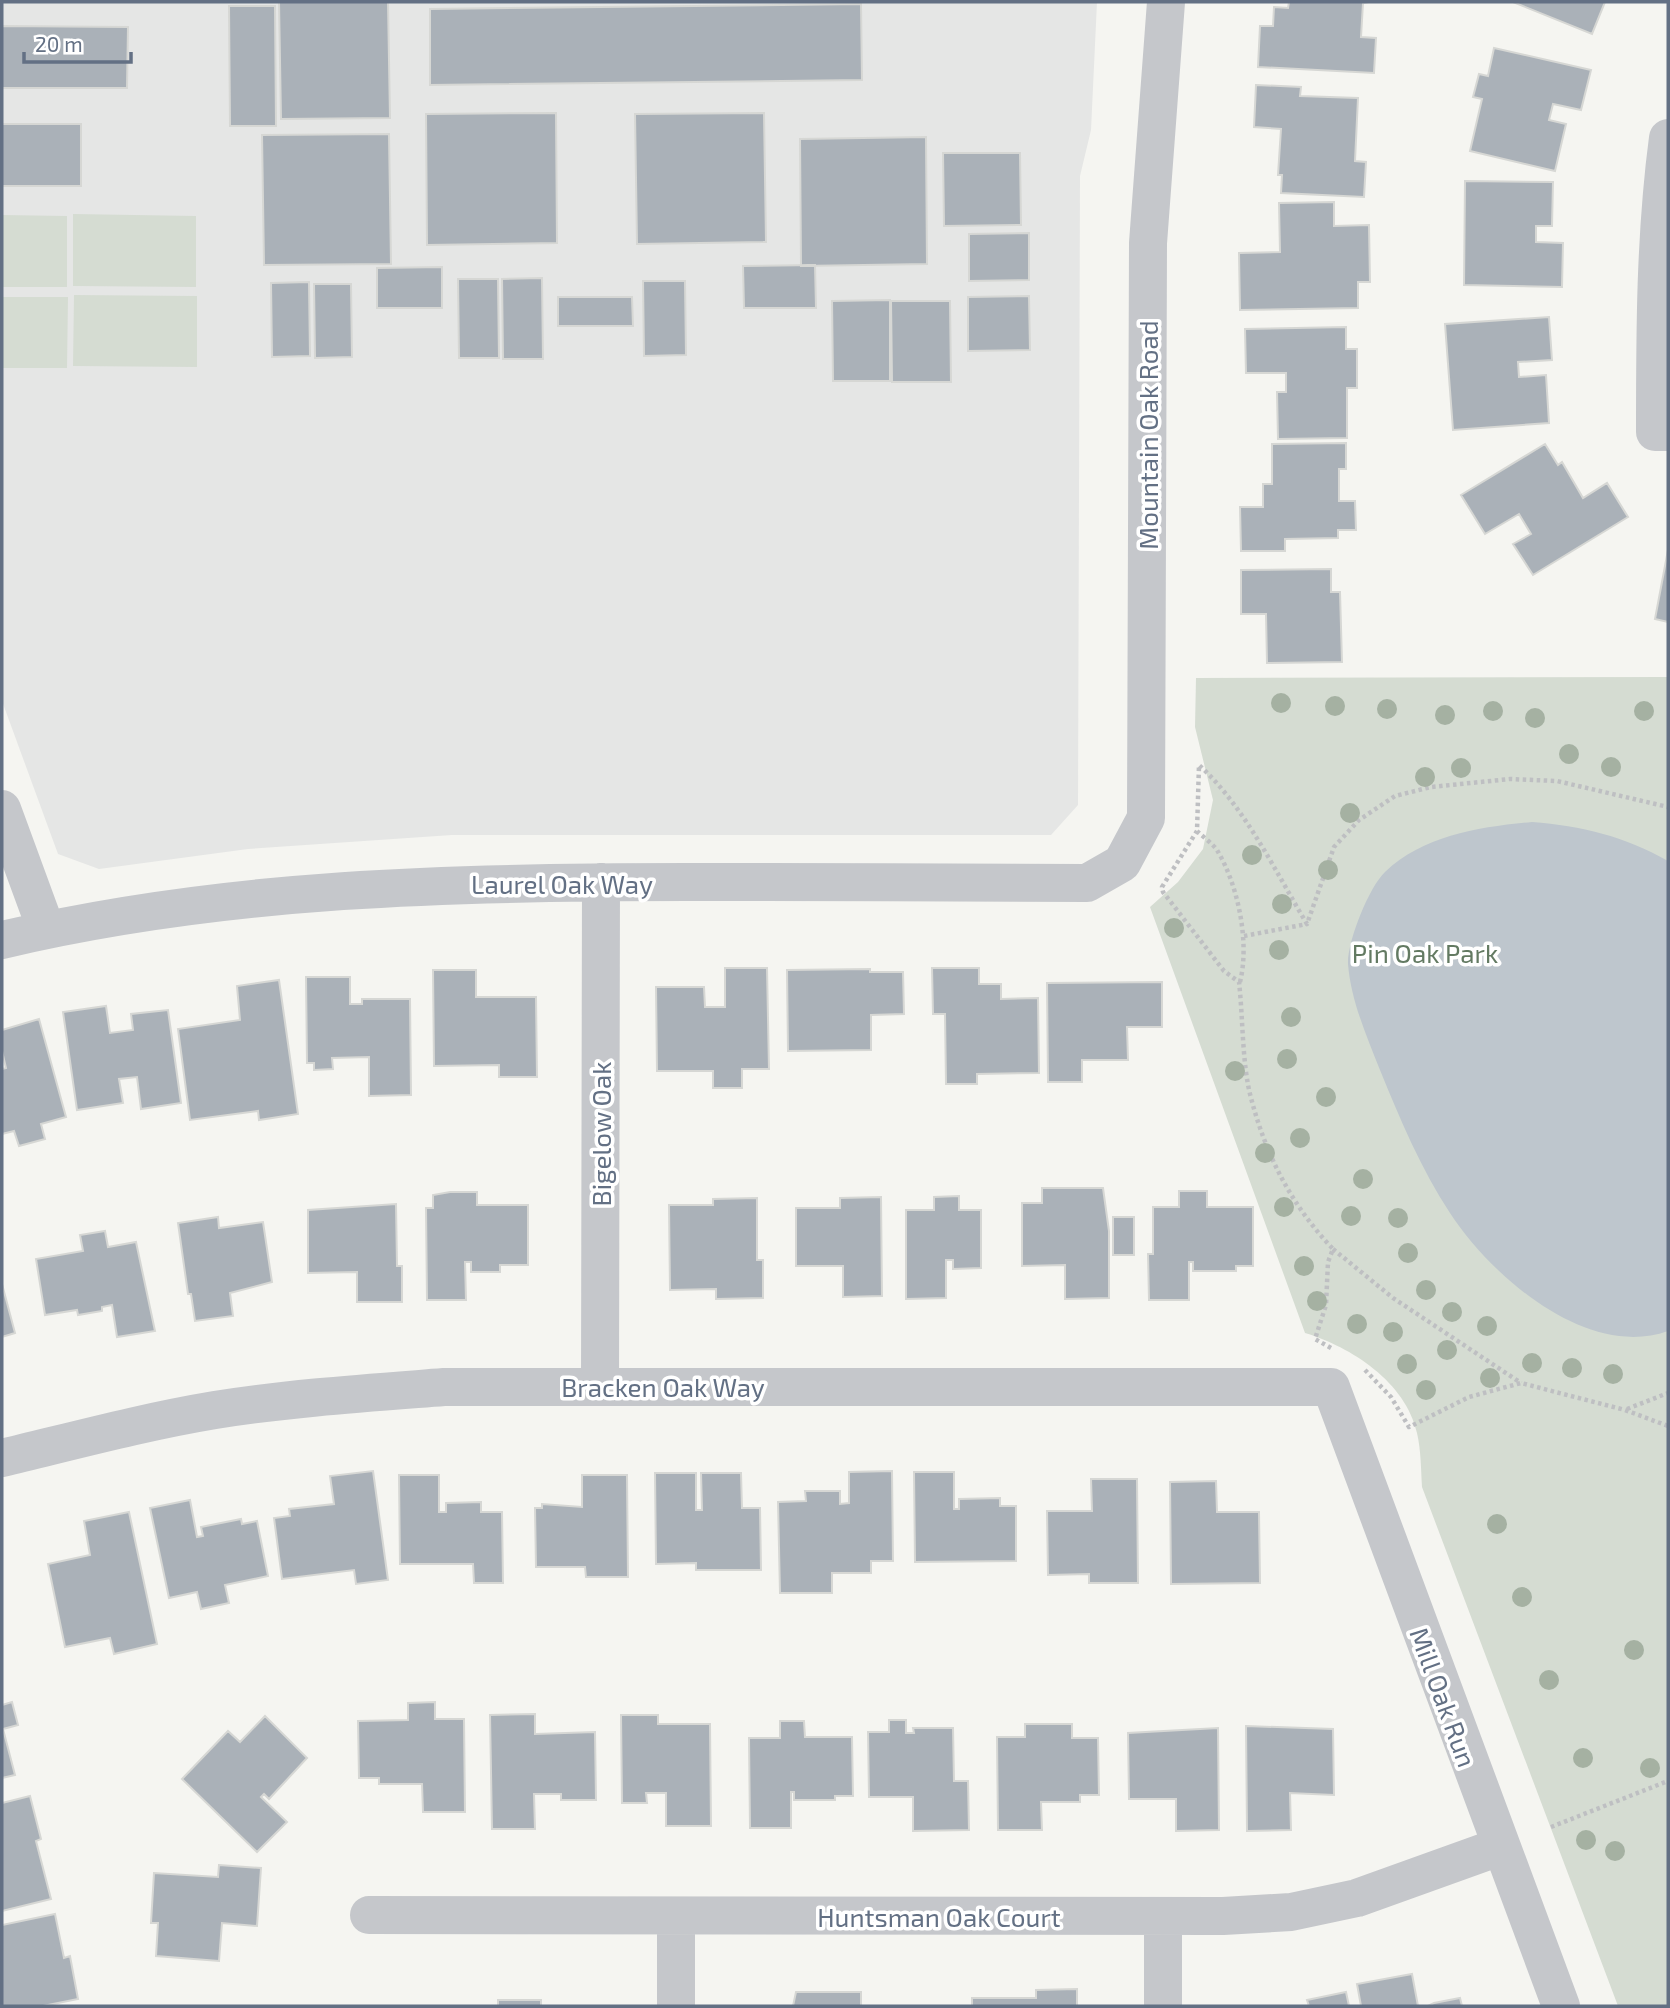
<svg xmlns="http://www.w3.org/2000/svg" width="1670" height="2008" font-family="'Exo 2',sans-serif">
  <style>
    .built { fill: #e5e6e5 }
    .park { fill: #d5dcd2 }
    .water { fill: #bec6cd }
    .building { fill: #aab1b8; stroke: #d6d7d4; stroke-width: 2 }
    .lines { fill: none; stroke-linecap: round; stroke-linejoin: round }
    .path { stroke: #bebfc2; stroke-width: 4.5; stroke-dasharray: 3.5 3.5; stroke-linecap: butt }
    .minor { stroke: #c5c7cb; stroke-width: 38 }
    .tree { fill: #a5b1a2 }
    .labels { text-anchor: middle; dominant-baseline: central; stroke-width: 7; stroke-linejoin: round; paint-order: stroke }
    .street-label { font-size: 26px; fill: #637084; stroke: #fff }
    .park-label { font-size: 26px; fill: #637a62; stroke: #fff }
  </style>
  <rect width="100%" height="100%" fill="#f5f5f1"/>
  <!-- built -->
  <path class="built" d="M2,2H1097L1091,130L1080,176L1078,805L1051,835H452L248,849L99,869L58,854L2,701Z"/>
  <!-- park -->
  <path class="park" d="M73,214L196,216V287L73,286Z
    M2,215L67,216V287H2Z
    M74,295L197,296V367L73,366Z
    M2,297H68L67,368H2Z
    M1668,677V2006H1618L1422,1487C1421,1470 1421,1450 1417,1433C1406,1382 1351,1347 1305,1333L1150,907L1178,882L1203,849L1213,800L1195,727L1196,678Z"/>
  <!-- water -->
  <path class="water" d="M1532,822C1582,826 1624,836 1668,861V1331C1587,1360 1491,1276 1450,1213C1421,1169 1400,1119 1380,1070C1367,1037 1351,1001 1348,964C1347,942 1369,887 1385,872C1424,835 1480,827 1532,822Z"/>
  <!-- building -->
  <path class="building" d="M279,2H388L390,118L281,119Z
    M1289,2H1369L1363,3L1361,37L1376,38L1374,73L1258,67L1260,26H1273L1274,7L1288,8Z
    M1513,2H1605L1592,34Z
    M861,4L862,80L430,85V9Z
    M229,6H275L276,126H230Z
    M2,26L128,27L127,88H2Z
    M1494,48L1591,70L1581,110L1553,104L1549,120L1566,124L1555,171L1470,151L1482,99L1473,97L1479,74L1488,76Z
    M1256,85L1301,87L1300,96L1358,98L1355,161L1366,162L1364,197L1281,193L1282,175H1278L1281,129L1254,127Z
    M556,113L557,243L427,245L426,114Z
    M764,113L766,242L637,244L635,114Z
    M2,124H81V186H2Z
    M389,134L391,264L264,265L262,135Z
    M926,137L927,264L801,266L800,139Z
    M943,153H1020L1021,225L944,226Z
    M1465,181L1553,182L1552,226H1536V242L1563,243L1562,287L1464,285Z
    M1334,202V226L1369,225L1370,282H1358V308L1240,310L1239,253L1280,252L1279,203Z
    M1029,233V280L969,281V234Z
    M815,265L816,308H744L743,266Z
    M442,267V308H377V268Z
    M542,278L543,359H503L502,279Z
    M458,279H498L499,358H459Z
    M643,281H685L686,355L644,356Z
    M309,282L310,356L272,357L271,283Z
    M314,284H351L352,357L315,358Z
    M1029,296L1030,350L968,351V297Z
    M558,297H632L633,326H558Z
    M890,300V381H833L832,301Z
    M891,301H950L951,382H892Z
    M1549,317L1552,360L1518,362L1519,377L1546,375L1549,423L1453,430L1445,324Z
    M1346,327V349H1357V388H1347V438L1278,439L1277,392H1286V373H1246L1245,329Z
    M1346,443V469H1339V501H1355L1356,530H1338V538L1285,539V551H1241L1240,507H1263V484H1272V444Z
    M1545,444L1558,465L1562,462L1583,498L1607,483L1628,517L1533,575L1513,544L1531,534L1519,514L1485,534L1461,495Z
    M1668,550V622L1655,619Z
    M1331,569V592H1340L1342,662L1267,663L1266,614H1241V570Z
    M725,968H767L769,1069H742V1088H713V1071H657L656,987H704L705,1007H725Z
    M932,968H979V984H1001V999L1038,998L1039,1073L977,1074V1084H946L945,1014H933Z
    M870,969V972H903L904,1014L871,1015V1050L788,1051L787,970Z
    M433,970H476V997H536L537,1077H499V1065L434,1066Z
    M306,977H350V1004H362V999H410L411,1095L369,1096V1057L332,1058L333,1069L314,1070V1063H307Z
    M279,980L298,1114L259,1120L258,1111L190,1120L178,1029L240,1020L237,986Z
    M1162,982V1027H1127L1128,1060H1082V1082H1048L1047,983Z
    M106,1006L110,1033L133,1030L131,1014L168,1010L181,1103L141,1109L137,1077L119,1079L123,1103L77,1110L63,1012Z
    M39,1019L66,1117L41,1124L45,1139L19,1146L14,1131L2,1134V1069L6,1068L2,1051V1030Z
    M1042,1188H1103L1109,1231V1298L1065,1299V1265L1022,1266V1203H1042Z
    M1179,1191H1207V1207H1253V1266H1236V1271H1193V1262H1189V1300H1149L1148,1254H1153V1207H1179Z
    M450,1192H477V1205H528V1265H500V1272H471V1262H465L466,1300H427L426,1208H433V1195Z
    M959,1196V1210H981V1268L953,1269V1260H946V1298L906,1299V1210H934V1197Z
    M881,1197L882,1296L843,1297V1266H796V1208H840V1198Z
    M757,1198V1260H763V1298L716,1299V1289L670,1290L669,1205H713V1199Z
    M396,1204L397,1266H402V1302H357V1272L308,1273V1210Z
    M218,1217L219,1228L263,1222L272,1282L230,1293L233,1316L195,1321L191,1294H188L178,1223Z
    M1113,1217H1134V1255H1113Z
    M105,1231L108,1247L136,1242L155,1331L117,1337L112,1305L102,1307V1311L78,1315L77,1310L45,1315L36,1259L83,1251L80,1235Z
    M2,1284L15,1333L2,1337Z
    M373,1471L388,1580L356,1584L354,1570L282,1579L274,1518L290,1516L289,1509L334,1504L330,1476Z
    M892,1471L893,1561H871V1573H832V1593H780L778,1502L806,1501L805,1491H840V1504L849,1503V1472Z
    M914,1472H954V1509H959V1499L1000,1498V1506H1016V1561L915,1562Z
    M655,1473H696V1510H702L701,1473H741L742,1508H760L761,1570H696V1563L656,1564Z
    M399,1475H439V1512H446V1503L481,1502V1512H502L503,1583H474L473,1564H400Z
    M582,1475H627L628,1577H586L585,1567H536L535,1508H542V1504L582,1507Z
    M1091,1479H1137L1138,1583H1089V1574L1048,1575L1047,1511H1092Z
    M1216,1481L1217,1512H1259L1260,1583L1171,1584L1170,1482Z
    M190,1500L197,1537L203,1536L201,1527L241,1519L242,1524L257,1521L268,1576L225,1585L229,1603L201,1609L197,1592L169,1598L150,1508Z
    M129,1512L157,1644L114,1654L110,1638L65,1647L48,1564L90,1555L84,1521Z
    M12,1702L18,1725L3,1729L15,1775L2,1778V1705Z
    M435,1702V1719H464L465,1812H423L422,1784H379V1778H359L358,1721L408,1720V1703Z
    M535,1714V1734L595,1732L596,1800H561V1794H534L535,1829H492L490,1715Z
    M621,1715H658V1724H710L711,1826H666V1793H646L647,1803H622Z
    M265,1716L307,1758L269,1799L264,1794L261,1797L287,1822L257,1852L182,1779L228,1731L240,1742Z
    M889,1720H906V1733H914L913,1728H953L954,1781H968L969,1830L913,1831V1797H869L868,1732H889Z
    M780,1721H804L805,1737H852L853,1796H835V1800H794V1792H791V1828H750L749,1738H780Z
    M1025,1724H1072V1738H1098L1099,1795H1080V1802H1041L1042,1830H998L997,1737H1025Z
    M1246,1726L1333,1729L1334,1795L1290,1793L1291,1830L1247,1831Z
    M1218,1728L1219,1830L1176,1831V1799H1129L1128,1733Z
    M30,1796L41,1839L36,1841L51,1899L2,1911V1803Z
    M219,1865L261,1868L257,1926L222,1923L219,1961L156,1956L158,1923H151L154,1873L218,1877Z
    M55,1914L64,1958L70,1956L78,1999L43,2006H2V1925Z
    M1412,1974L1418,2006H1361L1357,1984Z
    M1077,1989V2006H972V1998H1036V1990Z
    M796,1992H861V2006H793Z
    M1346,1992L1349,2006H1309L1307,2000Z
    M1460,1998L1462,2006H1428L1434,2003Z
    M498,2000H541V2006H498Z"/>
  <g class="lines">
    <!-- path -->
    <path class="path" d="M1197,831C1203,837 1212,843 1217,850C1238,885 1250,942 1240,982
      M1244,936L1307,924
      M1333,1249L1393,1298L1521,1383
      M1331,1348L1315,1339L1326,1305L1328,1262L1333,1249C1291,1205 1265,1154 1250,1094C1242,1061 1243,1017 1239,982L1224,971L1163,892L1162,887L1197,831L1199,765C1245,807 1275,871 1307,924L1334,847L1359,820L1395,796L1431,787L1510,779L1557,781L1668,807
      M1365,1370L1391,1397L1409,1427L1469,1397L1521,1383L1625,1410L1668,1426
      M1627,1409L1668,1393
      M1551,1827L1668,1781"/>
    <!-- minor -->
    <path class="minor" d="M1668,138C1655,236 1655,333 1655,432H1668
      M2,809L46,929
      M2,940C227,887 457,882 687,882C820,882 954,882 1087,883L1122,863L1146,818L1148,243L1166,2
      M600,1386L601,882
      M2,1458C73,1441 143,1422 215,1410C291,1398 367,1393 444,1387H1331L1561,2006
      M369,1915L1223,1916L1291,1912L1357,1898L1499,1847
      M1163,1916V2006
      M676,2006V1916"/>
  </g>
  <!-- trees -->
  <g class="tree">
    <circle cx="1281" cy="703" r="10"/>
    <circle cx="1335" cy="706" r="10"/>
    <circle cx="1387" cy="709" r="10"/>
    <circle cx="1493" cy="711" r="10"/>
    <circle cx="1644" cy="711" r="10"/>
    <circle cx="1445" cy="715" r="10"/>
    <circle cx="1535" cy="718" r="10"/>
    <circle cx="1569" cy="754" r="10"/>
    <circle cx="1611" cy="767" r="10"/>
    <circle cx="1461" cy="768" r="10"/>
    <circle cx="1425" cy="777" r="10"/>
    <circle cx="1350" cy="813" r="10"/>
    <circle cx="1252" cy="855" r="10"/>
    <circle cx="1328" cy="870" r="10"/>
    <circle cx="1282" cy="904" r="10"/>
    <circle cx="1174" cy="928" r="10"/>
    <circle cx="1279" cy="950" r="10"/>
    <circle cx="1291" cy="1017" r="10"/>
    <circle cx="1287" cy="1059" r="10"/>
    <circle cx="1235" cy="1071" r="10"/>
    <circle cx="1326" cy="1097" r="10"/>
    <circle cx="1300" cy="1138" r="10"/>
    <circle cx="1265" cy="1153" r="10"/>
    <circle cx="1363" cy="1179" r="10"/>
    <circle cx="1284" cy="1207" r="10"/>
    <circle cx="1351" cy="1216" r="10"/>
    <circle cx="1398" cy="1218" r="10"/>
    <circle cx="1408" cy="1253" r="10"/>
    <circle cx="1304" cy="1266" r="10"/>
    <circle cx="1426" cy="1290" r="10"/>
    <circle cx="1317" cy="1301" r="10"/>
    <circle cx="1452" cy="1312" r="10"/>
    <circle cx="1357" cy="1324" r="10"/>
    <circle cx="1487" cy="1326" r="10"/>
    <circle cx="1393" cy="1332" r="10"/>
    <circle cx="1447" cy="1350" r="10"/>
    <circle cx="1532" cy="1363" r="10"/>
    <circle cx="1407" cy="1364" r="10"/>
    <circle cx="1572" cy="1368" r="10"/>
    <circle cx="1613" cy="1374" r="10"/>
    <circle cx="1490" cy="1378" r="10"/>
    <circle cx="1426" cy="1390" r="10"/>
    <circle cx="1497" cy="1524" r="10"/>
    <circle cx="1522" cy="1597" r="10"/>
    <circle cx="1634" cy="1650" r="10"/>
    <circle cx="1549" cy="1680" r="10"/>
    <circle cx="1583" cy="1758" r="10"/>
    <circle cx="1650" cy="1768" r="10"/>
    <circle cx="1586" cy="1840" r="10"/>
    <circle cx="1615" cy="1851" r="10"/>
  </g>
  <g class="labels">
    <!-- street labels -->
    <g class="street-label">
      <text transform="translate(1147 435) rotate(-90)">Mountain Oak Road</text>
      <text x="562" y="883">Laurel Oak Way</text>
      <text transform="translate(600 1134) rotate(-90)">Bigelow Oak</text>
      <text x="663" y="1386">Bracken Oak Way</text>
      <text transform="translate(1444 1697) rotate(70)">Mill Oak Run</text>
      <text x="939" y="1916">Huntsman Oak Court</text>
    </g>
    <!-- park labels -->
    <g class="park-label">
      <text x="1425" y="952">Pin Oak Park</text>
    </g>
  </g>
  <!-- border -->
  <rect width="1670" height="2008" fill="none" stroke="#637084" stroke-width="7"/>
  <!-- scale -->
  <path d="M24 52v10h107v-10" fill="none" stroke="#637084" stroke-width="3.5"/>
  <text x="35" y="52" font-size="21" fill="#637084" stroke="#ffffff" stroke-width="5" paint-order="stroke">20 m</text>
</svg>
